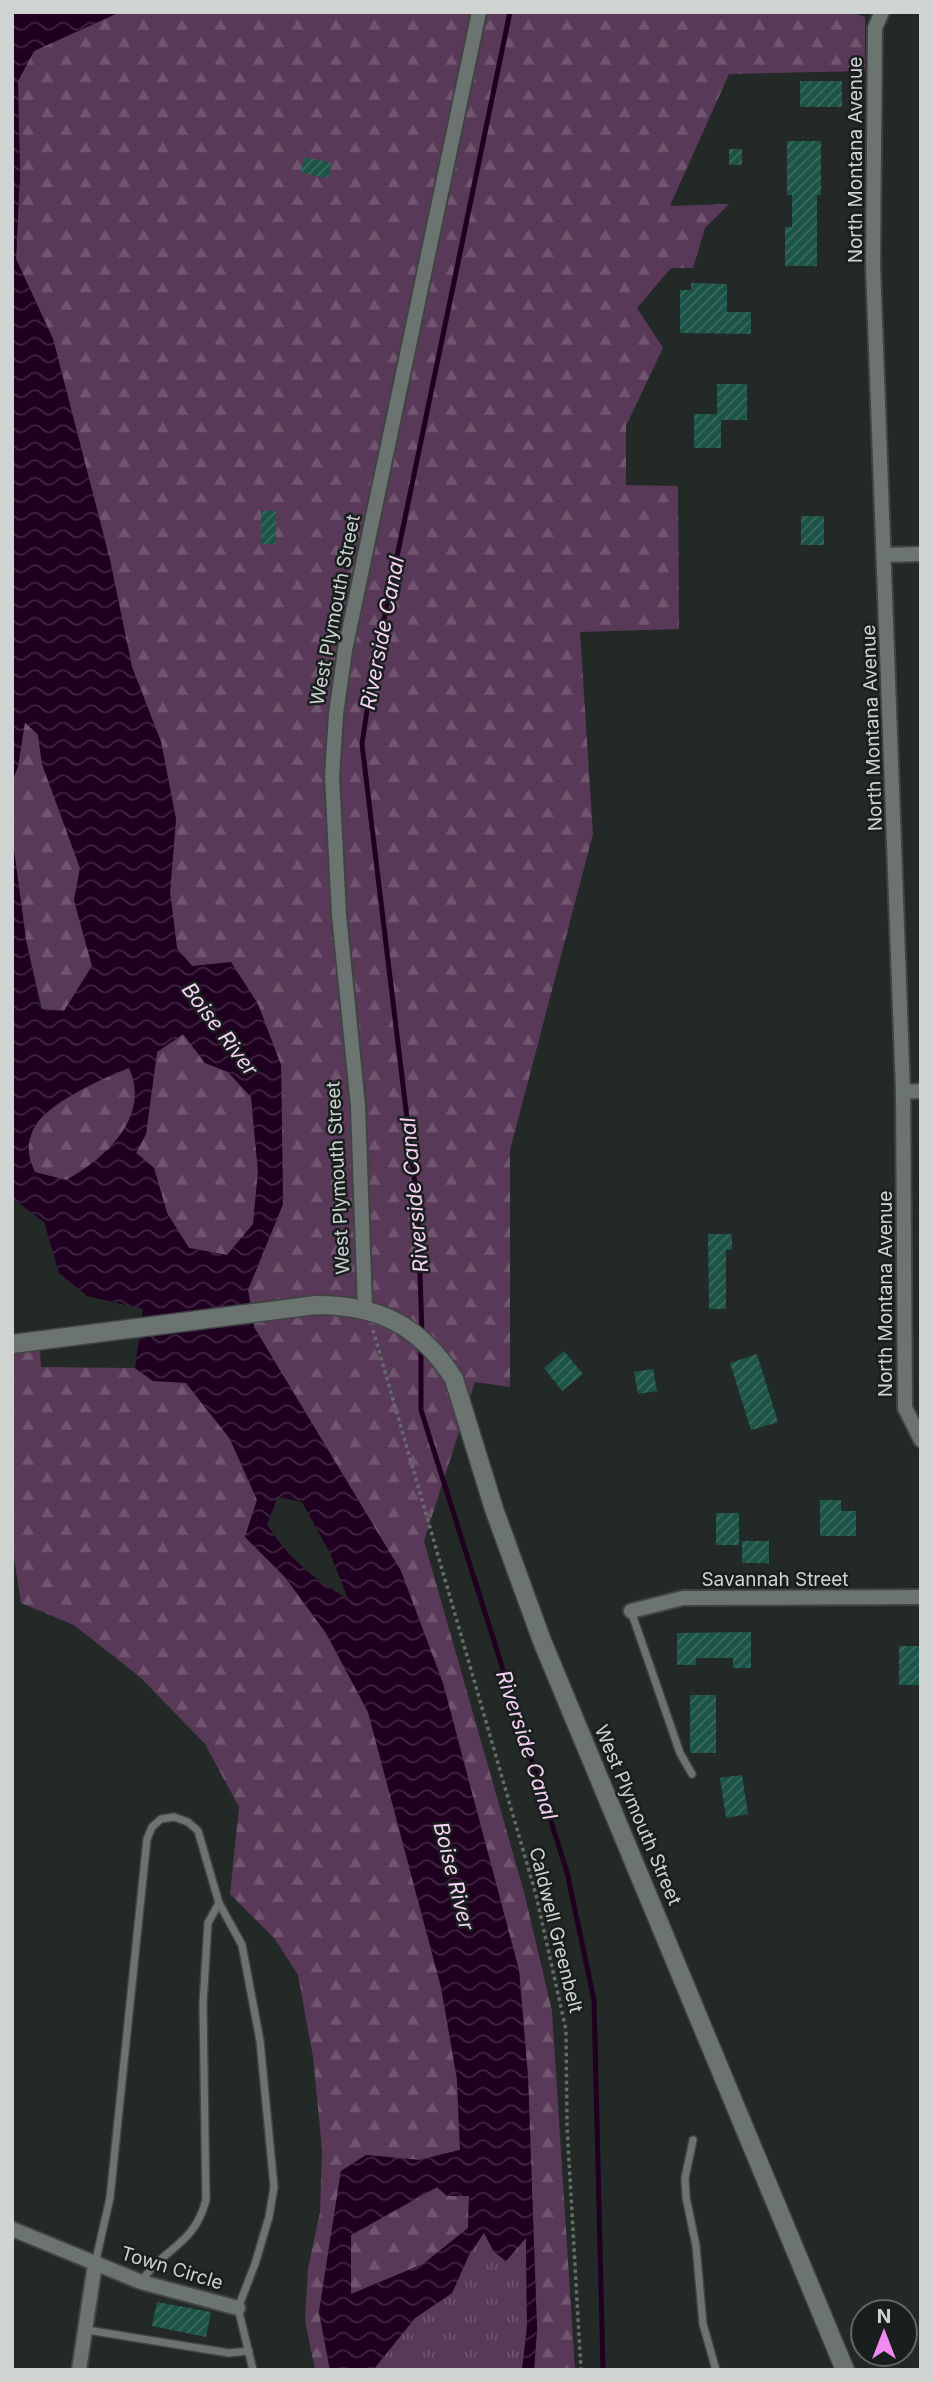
<svg xmlns="http://www.w3.org/2000/svg" width="933" height="2382" font-family="Inter,sans-serif">
  <style>
    .grass { fill: url(#grass-tufts) }
    .forest { fill: url(#forest-firs) }
    .water { fill: url(#water-waves); fill-rule: evenodd }
    .lines { fill: none; stroke-linecap: round; stroke-linejoin: round }
    .stream { stroke: #200021; stroke-width: 5 }
    .building { fill: url(#building-hatch) }
    .service-casing { stroke: #3e4442; stroke-width: 10 }
    .minor-casing { stroke: #3e4442; stroke-width: 18 }
    .tertiary-casing { stroke: #3e4442; stroke-width: 21 }
    .path { stroke: #656c69; stroke-width: 3.5; stroke-dasharray: 3.5 3.5; stroke-linecap: butt }
    .service { stroke: #6c7471; stroke-width: 7 }
    .minor { stroke: #6c7471; stroke-width: 14 }
    .tertiary { stroke: #6c7471; stroke-width: 18 }
    .labels { text-anchor: middle; dominant-baseline: central; stroke-width: 5; stroke-linejoin: round; paint-order: stroke }
    .street-label { font-size: 19px; fill: #cfd4d2; stroke: #181f1d }
    .water-label { font-size: 21px; font-style: italic; fill: #f8d1f6; stroke: #181f1d }
  </style>
  <defs>
    <pattern id="grass-tufts" width="24" height="20" patternUnits="userSpaceOnUse" patternTransform="scale(1.75)"><rect width="24" height="20" fill="#593958"/><path d="M3 7l-1-3M5 7V3M7 7l1-3M15 17l-1-3M17 17v-4M19 17l1-3" fill="none" stroke="#70556f"/></pattern>
    <pattern id="forest-firs" width="22" height="20" patternUnits="userSpaceOnUse" patternTransform="scale(1.75)"><rect width="22" height="20" fill="#593958"/><path d="M5 1l3.5 6h-7zM16 11l3.5 6h-7z" fill="#70556f"/></pattern>
    <pattern id="water-waves" width="16" height="10" patternUnits="userSpaceOnUse" patternTransform="scale(1.75)"><rect width="16" height="10" fill="#200021"/><path d="M0 5q4-4 8 0t8 0" fill="none" stroke="#3f2440"/></pattern>
    <pattern id="building-hatch" width="6" height="6" patternUnits="userSpaceOnUse" patternTransform="scale(1.75)"><rect width="6" height="6" fill="#1c5447"/><path d="M-1 1l2-2M0 6l6-6M5 7l2-2" fill="none" stroke="#3c6c61"/></pattern>
  </defs>
  <rect width="100%" height="100%" fill="#222926"/>
  <!-- grass -->
  <path class="grass" d="M484,2232L494,2252L515,2247L526,2237L527,2327L522,2370H373L415,2318L452,2293L469,2255Z"/>
  <!-- forest -->
  <path class="forest" d="M120,12H851L865,17V71L729,74L670,206L729,204L705,228L693,268H671L637,308L663,348L626,426V485L678,486L679,629L580,632L593,834L510,1150V1387L475,1382L424,1541L524,1892L552,2011L575,2370H534L537,2329L528,2077L519,1970L485,1846L271,1358L254,1327L248,1290L283,1204L281,1065L177,949L170,892L176,819L161,742L132,667L110,560L53,339L16,259L20,174L18,81L34,51Z
    M24,722L38,734L42,764L80,868L74,900L92,966L64,1011L42,1009L26,940L12,835V781L18,767Z
    M184,1034L205,1063L228,1072L251,1097L258,1171L253,1225L227,1255L189,1248L167,1213L154,1168L136,1153L146,1134L157,1052Z
    M129,1068C150,1118 107,1158 66,1181L35,1172C28,1158 26,1145 33,1130C44,1104 104,1078 129,1068Z
    M40,1348L41,1367L135,1368L153,1381L186,1382L230,1439L257,1500L245,1537L285,1577L326,1633L368,1712L441,1987L457,2079L460,2150L419,2160L366,2155L341,2171L319,2312L330,2370H315L305,2321L308,2268L320,2212L322,2149L313,2057L298,1975L275,1939L230,1894L239,1807L205,1744L141,1678L74,1625L21,1603L12,1545V1351Z
    M437,2187L447,2196H469L468,2228L423,2264L350,2295L351,2235Z"/>
  <!-- water -->
  <path class="water" d="M12,12H120L34,51L18,81L20,174L16,259L53,339L110,560L132,667L161,742L176,819L170,892L177,948L192,966L231,962L258,1004L281,1065L283,1204L248,1290L254,1327L401,1571L443,1683L519,1970L528,2077L537,2329L534,2370H522L527,2327L526,2238L506,2261L494,2252L484,2233L469,2255L452,2293L415,2318L373,2370H330L319,2312L341,2171L366,2155L419,2160L460,2150L457,2079L441,1987L368,1712L326,1633L285,1577L245,1537L257,1500L230,1439L186,1383L153,1381L135,1368L143,1309L87,1296L59,1273L44,1222L16,1201L12,1205V835L26,940L41,1009L64,1011L92,966L74,900L80,868L42,764L38,735L25,722L18,767L12,781ZM183,1034L205,1063L228,1072L251,1097L258,1171L253,1224L227,1255L189,1248L167,1213L154,1168L136,1153L146,1134L157,1052ZM129,1068C153,1115 104,1160 66,1180L35,1172C28,1158 26,1145 33,1130C44,1104 103,1078 129,1068ZM278,1497L302,1502L330,1553L348,1599C314,1579 288,1558 267,1524ZM437,2187L447,2196H469L468,2228L423,2264L351,2294V2235Z"/>
  <g class="lines">
    <!-- stream -->
    <path class="stream" d="M422,1335L418,1210L362,744L372,677L510,12
      M421,1344V1410L567,1872L594,2000L603,2370"/>
  </g>
  <!-- building -->
  <path class="building" d="M800,81H842V107H800Z
    M787,141H821V195H817V266H785V227H792V195H787Z
    M729,149H742V165H729Z
    M304,157L332,163L328,178L301,173Z
    M691,283L727,284V312H751V334L680,333V290H691Z
    M717,384H747V420H721V448H694V414H717Z
    M261,511H276V544H261Z
    M801,516H824V545H801Z
    M708,1234H732V1250H726V1309H709Z
    M564,1351L583,1374L562,1391L544,1368Z
    M757,1354L778,1422L751,1430L730,1363Z
    M653,1369L657,1391L638,1394L634,1372Z
    M820,1500H841V1511H856V1536H820Z
    M716,1513H739V1545H716Z
    M742,1541H769V1563H742Z
    M751,1632V1668H733V1658H696V1665H677V1633Z
    M899,1646H921V1685H899Z
    M690,1695H716V1753H690Z
    M742,1775L748,1814L726,1818L720,1778Z
    M157,2302L211,2312L206,2337L152,2326Z"/>
  <g class="lines">
    <defs>
      <path id="service" d="M631,1611L680,1753L692,1774
        M693,2140L685,2178L686,2197L696,2246L703,2324L716,2370
        M95,2264L110,2198L147,1839L152,1827L161,1819L174,1817L188,1822L198,1831L219,1903L242,1945L260,2041L274,2187L269,2217L255,2264L238,2308L253,2370
        M141,2282C165,2246 194,2246 206,2200L203,2004L208,1923L219,1903
        M87,2330L229,2353L249,2351"/>
      <path id="minor" d="M882,12L875,28L873,266L903,1092L905,1408L921,1440
        M885,555L921,554
        M903,1092L921,1091
        M365,1308L358,1106L339,915L332,776L336,714L345,650L479,12
        M631,1611L683,1598L921,1597
        M12,2229L141,2282L238,2308
        M79,2370L95,2264"/>
      <path id="tertiary" d="M12,1344L316,1305C378,1305 420,1325 454,1379L494,1509L542,1641L845,2370"/>
    </defs>
    <!-- service casing -->
    <use href="#service" class="service-casing"/>
    <!-- minor casing -->
    <use href="#minor" class="minor-casing"/>
    <!-- tertiary casing -->
    <use href="#tertiary" class="tertiary-casing"/>
    <!-- path -->
    <path class="path" d="M373,1330L536,1895L566,2030L567,2126L581,2370"/>
    <!-- service -->
    <use href="#service" class="service"/>
    <!-- minor -->
    <use href="#minor" class="minor"/>
    <!-- tertiary -->
    <use href="#tertiary" class="tertiary"/>
  </g>
  <g class="labels">
    <!-- street labels -->
    <g class="street-label">
      <text transform="translate(855 160) rotate(-90)">North Montana Avenue</text>
      <text transform="translate(335 610) rotate(-79)">West Plymouth Street</text>
      <text transform="translate(872 728) rotate(-92)">North Montana Avenue</text>
      <text transform="translate(338 1178) rotate(-93)">West Plymouth Street</text>
      <text transform="translate(885 1294) rotate(-90)">North Montana Avenue</text>
      <text x="775" y="1579">Savannah Street</text>
      <text transform="translate(638 1815) rotate(67)">West Plymouth Street</text>
      <text transform="translate(556 1930) rotate(76)">Caldwell Greenbelt</text>
      <text transform="translate(172 2268) rotate(17)">Town Circle</text>
    </g>
    <!-- water labels -->
    <g class="water-label">
      <text transform="translate(382 633) rotate(-79)">Riverside Canal</text>
      <text transform="translate(220 1029) rotate(53)">Boise River</text>
      <text transform="translate(414 1195) rotate(-95)">Riverside Canal</text>
      <text transform="translate(527 1745) rotate(72)">Riverside Canal</text>
      <text transform="translate(454 1876) rotate(76)">Boise River</text>
    </g>
  </g>
  <!-- border -->
  <rect width="933" height="2382" fill="none" stroke="#cfd4d2" stroke-width="28"/>
  <!-- north arrow -->
  <g transform="translate(884 2333)"><circle r="33" fill="#181f1d" stroke="#616765" stroke-width="2"/>
  <path d="M0-5L12 26L0 18L-12 26Z" fill="#f38af2"/>
  <text y="-10" font-size="19" font-weight="bold" text-anchor="middle" fill="#cfd4d2">N</text>
  </g>
</svg>
